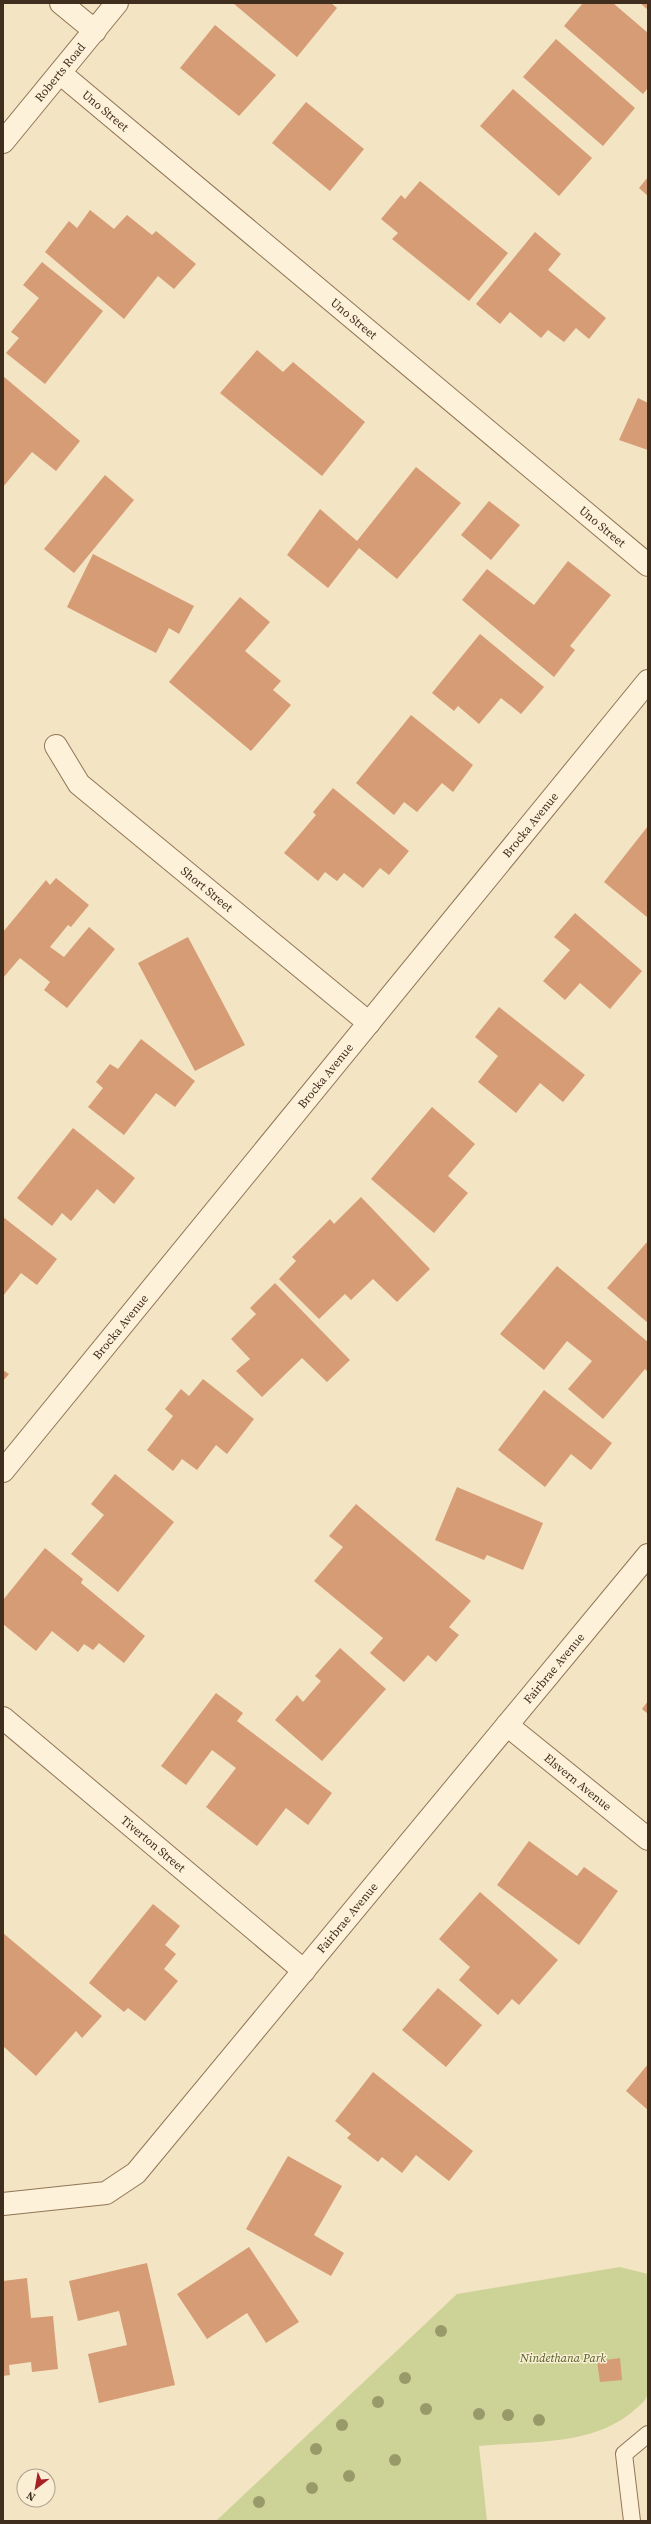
<svg xmlns="http://www.w3.org/2000/svg" width="651" height="2524" font-family="'Source Serif 4',serif">
  <style>
    .green { fill: #cdd396 }
    .building { fill: #d69c75 }
    .lines { fill: none; stroke-linecap: round; stroke-linejoin: round }
    .service-casing { stroke: #917557; stroke-width: 18 }
    .minor-casing { stroke: #917557; stroke-width: 24 }
    .tertiary-casing { stroke: #917557; stroke-width: 24 }
    .service { stroke: #fdf1d9; stroke-width: 16 }
    .minor { stroke: #fdf1d9; stroke-width: 22 }
    .tertiary { stroke: #fdf1d9; stroke-width: 22 }
    .tree { fill: #999a6a }
    .labels { text-anchor: middle; dominant-baseline: central; stroke-width: 3; stroke-linejoin: round; paint-order: stroke }
    .street-label { font-size: 12px; fill: #3f2d1d; stroke: #faeed5 }
    .park-label { font-size: 12px; font-style: italic; fill: #505e21; stroke: #faeed5 }
  </style>
  <rect width="100%" height="100%" fill="#f3e4c4"/>
  <!-- green -->
  <path class="green" d="M620,2267L648,2274V2394C645,2402 639,2406 632,2412C591,2446 531,2441 479,2446L487,2521H216L457,2294Z"/>
  <!-- building -->
  <path class="building" d="M233,3H331L337,8L297,57Z
    M583,3H613L648,33V88L643,94L564,26Z
    M640,3H648V10Z
    M215,25L276,75L239,116L180,68Z
    M556,39L635,108L603,146L523,77Z
    M513,89L592,158L559,196L480,126Z
    M306,102L364,149L330,191L272,143Z
    M648,177V196L639,188Z
    M420,181L508,253L469,301L392,239L398,233L381,219L401,195L405,199Z
    M90,210L114,229L127,215L152,235L156,231L196,264L174,289L158,276L124,319L45,252L69,221L77,228Z
    M535,232L561,254L548,270L606,318L589,339L576,328L564,342L548,330L541,338L510,312L500,324L476,304Z
    M42,262L103,311L45,384L6,353L19,338L11,332L39,298L23,285Z
    M257,350L283,372L293,362L365,422L322,476L220,393Z
    M3,376L80,441L56,471L32,452L3,487Z
    M638,398L648,403V450L619,440Z
    M416,467L461,503L397,579L359,548L328,588L287,555L320,509L357,541Z
    M105,475L134,500L74,573L44,549Z
    M489,501L520,525L491,560L461,535Z
    M93,554L194,606L179,634L169,628L156,653L67,607Z
    M568,561L611,595L570,646L575,650L554,677L462,600L487,569L534,605Z
    M240,597L270,622L245,651L281,681L273,690L291,705L251,751L169,682Z
    M480,634L544,687L521,714L501,698L479,724L458,706L454,711L432,693Z
    M411,715L473,765L453,792L442,783L417,812L404,802L394,815L356,783Z
    M333,788L409,851L389,875L380,868L363,888L344,873L337,881L325,872L318,881L284,853L316,815L313,812Z
    M648,826V916L647,917L604,882Z
    M56,878L89,905L71,927L68,925L50,947L64,957L89,927L115,949L67,1008L44,990L50,982L20,958L3,978V932L46,880L50,885Z
    M575,913L642,971L610,1009L580,983L565,1000L543,981L570,950L554,937Z
    M188,937L245,1045L195,1071L138,963Z
    M499,1007L585,1075L563,1102L540,1083L516,1113L478,1082L498,1056L475,1037Z
    M141,1039L195,1081L175,1107L156,1093L124,1135L88,1107L103,1088L96,1082L110,1064L118,1069Z
    M432,1107L475,1144L448,1176L468,1193L434,1233L371,1179Z
    M73,1128L135,1178L114,1204L97,1189L71,1221L62,1213L52,1226L17,1198Z
    M361,1197L430,1269L397,1302L373,1279L351,1300L345,1294L319,1319L279,1279L296,1261L292,1257L330,1219L334,1224Z
    M3,1217L57,1259L37,1285L21,1273L3,1296Z
    M648,1241V1323L607,1288Z
    M557,1266L648,1342V1372L645,1369L603,1419L568,1389L592,1361L567,1341L544,1370L500,1334Z
    M275,1283L350,1360L327,1382L302,1358L262,1397L236,1371L250,1359L231,1339L256,1314L250,1308Z
    M3,1370L9,1374L3,1381Z
    M203,1379L254,1419L227,1454L216,1445L197,1470L182,1459L173,1471L147,1450L173,1416L165,1409L181,1389L189,1396Z
    M544,1390L612,1443L591,1470L571,1454L545,1487L498,1450Z
    M115,1474L174,1522L118,1592L71,1554L104,1515L91,1504Z
    M457,1487L543,1523L523,1570L487,1555L484,1560L435,1540Z
    M356,1504L471,1601L449,1627L459,1635L436,1662L428,1655L404,1682L370,1653L383,1638L314,1581L343,1547L329,1536Z
    M45,1548L83,1579L81,1583L145,1636L124,1663L99,1643L93,1650L84,1644L78,1652L52,1631L36,1651L3,1624V1600Z
    M340,1648L386,1689L322,1761L275,1720L297,1695L303,1702L321,1681L315,1676Z
    M216,1693L243,1713L237,1721L332,1793L308,1825L286,1808L257,1846L206,1807L236,1768L212,1750L186,1785L161,1766Z
    M648,1701V1714L642,1709Z
    M529,1841L577,1876L584,1867L618,1891L579,1945L497,1885Z
    M480,1892L558,1960L519,2005L512,1999L498,2015L459,1980L470,1967L439,1939Z
    M153,1904L180,1926L165,1945L176,1954L164,1969L178,1981L145,2021L128,2008L124,2012L89,1983Z
    M3,1933L102,2016L82,2038L76,2031L36,2076L3,2046Z
    M438,1988L482,2025L446,2067L402,2030Z
    M648,2064V2110L626,2091Z
    M373,2072L473,2151L449,2181L416,2155L402,2173L382,2157L378,2162L347,2138L351,2134L335,2121Z
    M288,2156L342,2186L314,2235L344,2253L331,2276L246,2229Z
    M249,2247L299,2322L266,2343L247,2313L207,2339L177,2294Z
    M147,2263L175,2385L99,2403L88,2354L127,2345L119,2311L78,2321L69,2281Z
    M27,2278L31,2318L53,2316L58,2369L32,2372L31,2362L9,2365L10,2375L3,2376V2281Z
    M620,2358L622,2380L600,2382L597,2361Z"/>
  <g class="lines">
    <defs>
      <path id="service" d="M632,2521L624,2454L648,2434"/>
      <g id="minor">
        <path d="M61,3L95,31"/>
        <path id="s1" d="M60,73L648,565"/>
        <path id="s2" d="M56,746L79,784L369,1023"/>
        <path id="s3" d="M3,1471L648,681"/>
        <path id="s4" d="M3,1718L304,1971"/>
        <path id="s5" d="M507,1725L648,1839"/>
        <path id="s6" d="M3,2204L106,2193L136,2173L648,1555"/>
      </g>
      <g id="tertiary">
        <path id="s7" d="M3,142L117,3"/>
      </g>
    </defs>
    <!-- service casing -->
    <use href="#service" class="service-casing"/>
    <!-- minor casing -->
    <use href="#minor" class="minor-casing"/>
    <!-- tertiary casing -->
    <use href="#tertiary" class="tertiary-casing"/>
    <!-- service -->
    <use href="#service" class="service"/>
    <!-- minor -->
    <use href="#minor" class="minor"/>
    <!-- tertiary -->
    <use href="#tertiary" class="tertiary"/>
  </g>
  <!-- trees -->
  <g class="tree">
    <circle cx="441" cy="2331" r="6"/>
    <circle cx="405" cy="2378" r="6"/>
    <circle cx="378" cy="2402" r="6"/>
    <circle cx="426" cy="2409" r="6"/>
    <circle cx="479" cy="2414" r="6"/>
    <circle cx="508" cy="2415" r="6"/>
    <circle cx="539" cy="2420" r="6"/>
    <circle cx="342" cy="2425" r="6"/>
    <circle cx="316" cy="2449" r="6"/>
    <circle cx="395" cy="2460" r="6"/>
    <circle cx="349" cy="2476" r="6"/>
    <circle cx="312" cy="2488" r="6"/>
    <circle cx="259" cy="2502" r="6"/>
  </g>
  <g class="labels">
    <!-- street labels -->
    <g class="street-label">
      <text stroke="none"><textPath href="#s7" startOffset="90">Roberts Road</textPath></text>
      <text stroke="none"><textPath href="#s1" startOffset="59">Uno Street</textPath></text>
      <text stroke="none"><textPath href="#s1" startOffset="383">Uno Street</textPath></text>
      <text stroke="none"><textPath href="#s1" startOffset="707">Uno Street</textPath></text>
      <text stroke="none"><textPath href="#s3" startOffset="834">Brocka Avenue</textPath></text>
      <text stroke="none"><textPath href="#s2" startOffset="210">Short Street</textPath></text>
      <text stroke="none"><textPath href="#s3" startOffset="510">Brocka Avenue</textPath></text>
      <text stroke="none"><textPath href="#s3" startOffset="186">Brocka Avenue</textPath></text>
      <text stroke="none"><textPath href="#s6" startOffset="795">Fairbrae Avenue</textPath></text>
      <text stroke="none"><textPath href="#s5" startOffset="91">Elsvern Avenue</textPath></text>
      <text stroke="none"><textPath href="#s4" startOffset="196">Tiverton Street</textPath></text>
      <text stroke="none"><textPath href="#s6" startOffset="471">Fairbrae Avenue</textPath></text>
    </g>
    <!-- park labels -->
    <g class="park-label">
      <text x="563" y="2358">Nindethana Park</text>
    </g>
  </g>
  <!-- border -->
  <rect width="651" height="2524" fill="none" stroke="#3f2d1d" stroke-width="8"/>
  <!-- north arrow -->
  <g transform="translate(36 2488) rotate(211)"><circle r="19" fill="#faeed5" stroke="#afa18b"/>
  <path d="M0-3L7 15L0 10L-7 15Z" fill="#a72023"/>
  <text y="-6" font-size="11" font-weight="bold" text-anchor="middle" fill="#3f2d1d">N</text>
  </g>
</svg>
